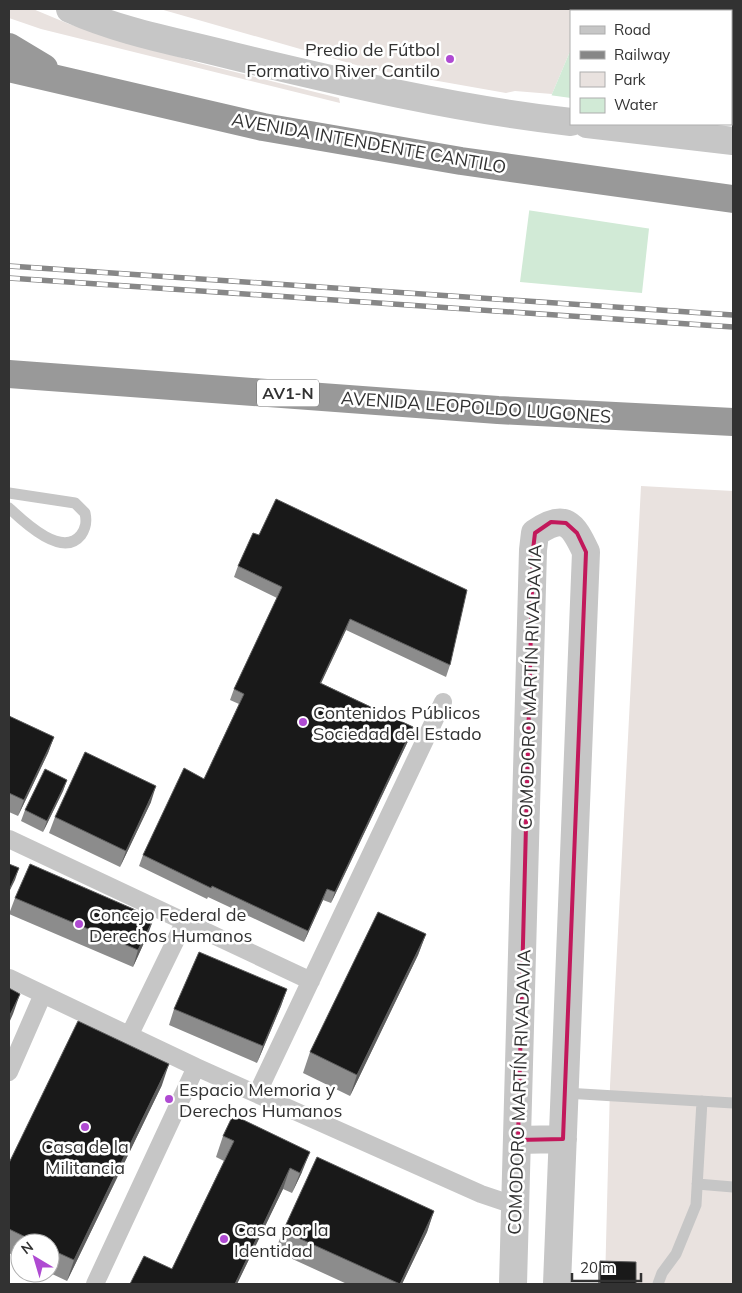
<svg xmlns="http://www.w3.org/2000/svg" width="742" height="1293" font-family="Mulish,sans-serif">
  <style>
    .green { fill: #e9e2df }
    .water { fill: #d1ead6 }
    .pier { fill: #fff }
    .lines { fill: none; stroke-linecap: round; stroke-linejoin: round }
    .service { stroke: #c6c6c6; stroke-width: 11 }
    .pedestrian { stroke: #c6c6c6; stroke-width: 18 }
    .tertiary { stroke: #c6c6c6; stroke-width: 28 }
    .motorway { stroke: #999; stroke-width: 28 }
    .rail-casing { stroke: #878787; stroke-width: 5.5 }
    .rail { stroke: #fff; stroke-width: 4; stroke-dasharray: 11; stroke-linecap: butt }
    .wall { fill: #8c8c8c }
    .shaded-wall { fill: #5e5e5e }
    .building { fill: #191919; stroke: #5e5e5e }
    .marked { fill: none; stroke: #c2185b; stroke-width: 4; stroke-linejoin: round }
    .poi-dot { fill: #af4ad2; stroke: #fff; stroke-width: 2 }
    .labels { text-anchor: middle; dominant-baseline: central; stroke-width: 5; stroke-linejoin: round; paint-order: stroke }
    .shield { fill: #fff; stroke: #707070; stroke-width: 1 }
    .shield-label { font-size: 16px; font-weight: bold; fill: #323232 }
    .poi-label { font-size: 18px; fill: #323232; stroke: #fff; text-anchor: start }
    .street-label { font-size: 18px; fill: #323232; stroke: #fff }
  </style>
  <rect width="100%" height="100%" fill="#fff"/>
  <!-- green -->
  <path class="green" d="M9,9H33L69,24L199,63L339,98L340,103L41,29L9,18Z
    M160,9H587L586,11H571V49L552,94L515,91L506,93L370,69Z
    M731,9H733V112H731Z
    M641,486L733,491V1284H605L610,1086Z"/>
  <!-- water -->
  <path class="water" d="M587,9H705L704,11H586Z
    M571,49V124L658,146L642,293L520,282L539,135L552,94Z"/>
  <!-- pier -->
  <path class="pier" d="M549,95L571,98V124L661,146L652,229L527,210L537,135Z"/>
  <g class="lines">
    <!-- service -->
    <path class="service" d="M9,493L75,503L85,513C87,522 86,528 81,535C62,559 23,521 9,508
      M565,1093L733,1103
      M697,1184L733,1187
      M658,1284L662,1273L676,1254L696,1205L702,1101"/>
    <!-- pedestrian -->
    <path class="pedestrian" d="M9,839L311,981
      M9,978L196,1067L481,1194L517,1206
      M130,1034L185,921
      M9,1072L43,994
      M257,1094L443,702
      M95,1284L196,1067"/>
    <!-- tertiary -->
    <path class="tertiary" d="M70,9C121,32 179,42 233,56C345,83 456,109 571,122
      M587,124L733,141
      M518,1140L563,1139
      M513,1284L533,550L535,533C565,512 573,524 586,552L557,1284"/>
    <!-- motorway -->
    <path class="motorway" d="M9,47L44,68
      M9,68L263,127L461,161L733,199
      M9,374L498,410L733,422"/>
    <defs>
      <path id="rail" d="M9,266L733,315
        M9,278L733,327"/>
    </defs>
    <!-- rail casing -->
    <use href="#rail" class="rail-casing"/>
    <!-- rail -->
    <use href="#rail" class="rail"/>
  </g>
  <!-- wall -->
  <path class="wall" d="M238,566L450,665L446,677L346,630L321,683L413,727L409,739L331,903L323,900L304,942L208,897L207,899L139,866L143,855L204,779L239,704L230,700L234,689L277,598L234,577Z
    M733,644V678H732Z
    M9,716L54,737L48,753L18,816L9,812Z
    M67,780L63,791L43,832L21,821L25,810Z
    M151,802L120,867L49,833L55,817Z
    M15,898L148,934L133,967L9,914Z
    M426,934L418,955L350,1096L303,1073L310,1052Z
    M287,989L281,1006L257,1063L169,1025L174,1009Z
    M162,1085L67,1281L50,1273V1243H20V1259L9,1253V1163Z
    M223,1136L302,1172L292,1193L283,1189L237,1284H130L172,1269L224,1161L216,1157Z
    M434,1211L427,1232L402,1284H347L275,1251L283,1231Z
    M600,1261L636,1284H598V1267Z"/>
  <!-- shaded-wall -->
  <path class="shaded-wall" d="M350,619L346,630L316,694L320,683Z
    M413,727L409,739L331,903L335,892Z
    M54,737L48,753L18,816L24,800Z
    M67,780L63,791L43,832L47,821Z
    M156,786L151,802L120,867L126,851Z
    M19,868L15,880L9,892V890Z
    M327,889L323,900L304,942L308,931Z
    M154,918L148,934L133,967L138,950Z
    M426,934L418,955L350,1096L357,1075Z
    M287,989L281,1006L257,1063L263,1046Z
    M20,994L13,1014L9,1023V1017Z
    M169,1064L162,1085L67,1281L74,1260Z
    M310,1152L302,1172L292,1193L300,1173Z
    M290,1168L283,1189L237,1284H235Z
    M434,1211L427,1232L402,1284H400Z"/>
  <!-- building -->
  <path class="building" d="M276,499L467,590L450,665L350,619L320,683L413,727L335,892L327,889L308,931L212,886L211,888L143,855L184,768L204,779L244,694L234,689L282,587L238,566L253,533L259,535Z
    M9,716L54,737L24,800L9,793Z
    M85,752L156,786L126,851L55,817Z
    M45,769L67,780L47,821L25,810Z
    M9,864L19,868L9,890Z
    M30,864L154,918L138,950L15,898Z
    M378,912L426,934L357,1075L310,1052Z
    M199,952L287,989L263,1046L174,1009Z
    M9,988L20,994L9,1017Z
    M78,1021L169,1064L74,1260L50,1249V1243H38L9,1229V1163Z
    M233,1115L310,1152L300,1173L290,1168L235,1284H130L144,1256L172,1269L234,1141L223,1136Z
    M317,1157L434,1211L400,1284L283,1231Z
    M600,1261L636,1262V1284H600Z"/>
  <!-- marked area -->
  <path class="marked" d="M551,522L566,523L577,533L586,552L563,1139L518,1140L533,550L535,533Z"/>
  <!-- markers -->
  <g class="poi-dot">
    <circle cx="450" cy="59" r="5"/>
    <circle cx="303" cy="722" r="5"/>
    <circle cx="79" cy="924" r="5"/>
    <circle cx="169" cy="1099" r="5"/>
    <circle cx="85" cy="1127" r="5"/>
    <circle cx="224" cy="1239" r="5"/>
  </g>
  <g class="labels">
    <!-- shield labels -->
    <rect class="shield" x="257" y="379.5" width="62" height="27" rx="4"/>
    <g class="shield-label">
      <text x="288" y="393">AV1-N</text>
    </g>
    <!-- poi labels -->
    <g class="poi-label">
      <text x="440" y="49" text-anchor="end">Predio de Fútbol<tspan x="440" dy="21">Formativo River Cantilo</tspan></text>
      <text x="313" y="712">Contenidos Públicos<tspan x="313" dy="21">Sociedad del Estado</tspan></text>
      <text x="89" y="914">Concejo Federal de<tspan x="89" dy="21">Derechos Humanos</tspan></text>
      <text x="179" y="1089">Espacio Memoria y<tspan x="179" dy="21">Derechos Humanos</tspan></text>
      <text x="85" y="1146" text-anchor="middle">Casa de la<tspan x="85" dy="21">Militancia</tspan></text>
      <text x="234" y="1229">Casa por la<tspan x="234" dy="21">Identidad</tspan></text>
    </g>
    <!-- street labels -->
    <g class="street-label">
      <text transform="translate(369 143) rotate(10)">AVENIDA INTENDENTE CANTILO</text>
      <text transform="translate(476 407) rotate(4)">AVENIDA LEOPOLDO LUGONES</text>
      <text transform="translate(530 687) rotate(-88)">COMODORO MARTÍN RIVADAVIA</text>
      <text transform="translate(519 1092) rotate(-88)">COMODORO MARTÍN RIVADAVIA</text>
    </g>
  </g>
  <!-- border -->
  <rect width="742" height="1293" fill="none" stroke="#323232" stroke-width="20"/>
  <!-- legend -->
  <rect x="570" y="10" width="162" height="115" fill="#ffffff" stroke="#adadad"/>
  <rect x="580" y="26" width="25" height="8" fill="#c6c6c6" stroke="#adadad"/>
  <text x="614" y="35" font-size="15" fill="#323232">Road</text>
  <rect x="580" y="51" width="25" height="8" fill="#878787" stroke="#adadad"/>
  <text x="614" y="60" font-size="15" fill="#323232">Railway</text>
  <rect x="580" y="72" width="25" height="15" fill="#e9e2df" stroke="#adadad"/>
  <text x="614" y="85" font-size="15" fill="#323232">Park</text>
  <rect x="580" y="98" width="25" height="15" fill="#d1ead6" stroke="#adadad"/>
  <text x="614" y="110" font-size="15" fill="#323232">Water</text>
  <!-- north arrow -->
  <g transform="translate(35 1258) rotate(322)"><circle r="24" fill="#ffffff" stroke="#adadad"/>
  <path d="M0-4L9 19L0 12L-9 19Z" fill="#af4ad2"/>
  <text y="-8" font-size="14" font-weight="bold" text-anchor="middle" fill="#323232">N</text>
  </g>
  <!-- scale -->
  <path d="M572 1273v8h69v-8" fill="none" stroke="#323232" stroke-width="2.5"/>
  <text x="580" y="1273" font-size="15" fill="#323232" stroke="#ffffff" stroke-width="4" paint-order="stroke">20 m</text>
</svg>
